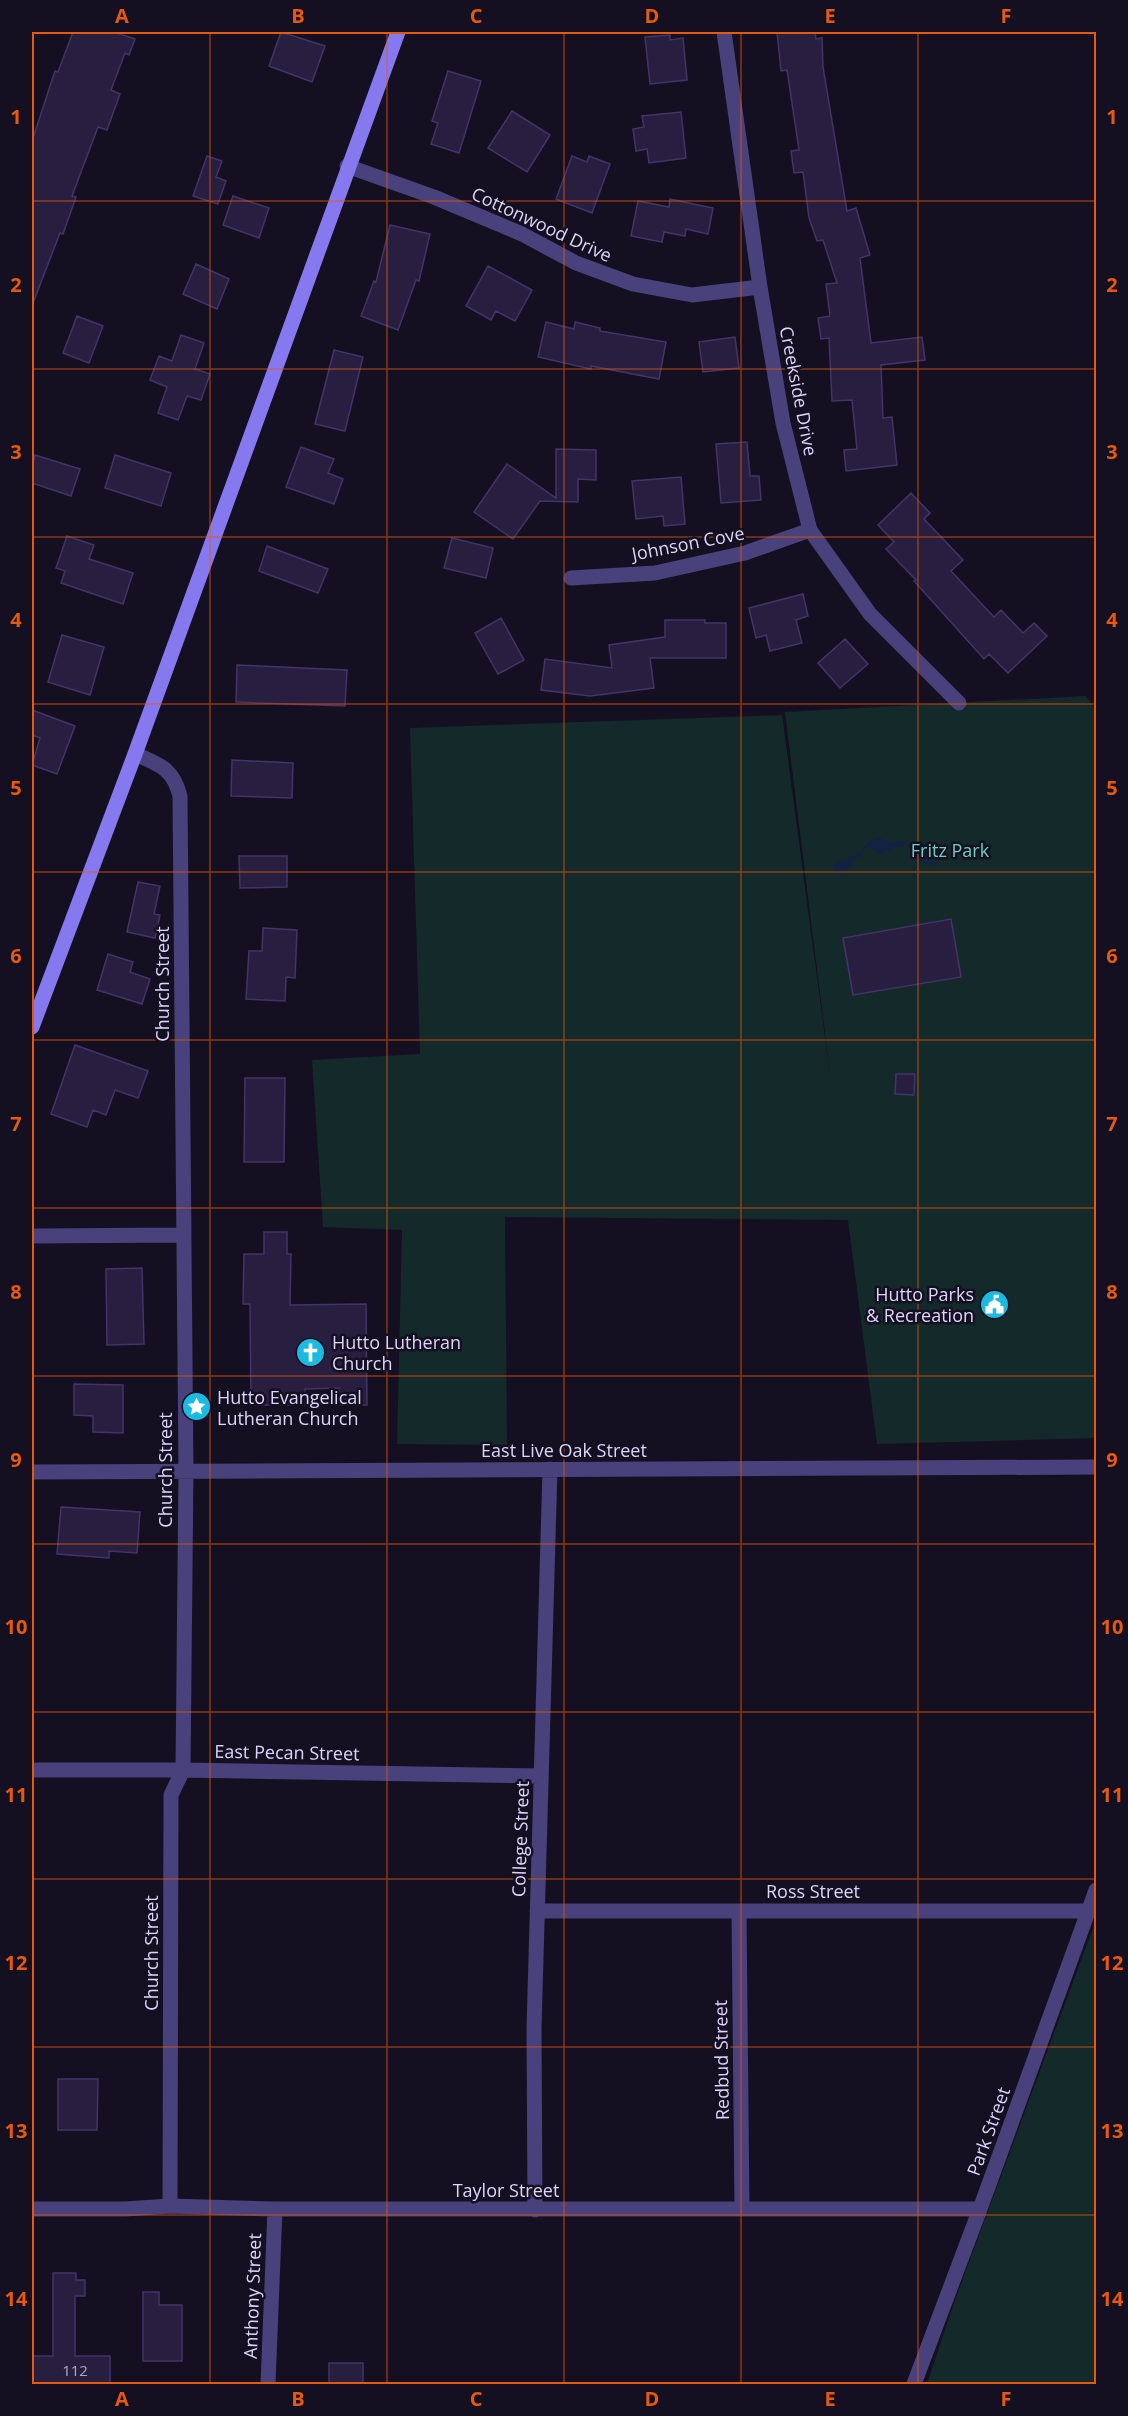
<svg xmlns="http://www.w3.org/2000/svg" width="1128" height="2416" font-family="'Open Sans',sans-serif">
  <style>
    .green { fill: #14292a }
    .water { fill: #132142 }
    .building { fill: #281f40; stroke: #433369; stroke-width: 1.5 }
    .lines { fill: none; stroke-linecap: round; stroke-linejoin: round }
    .minor { stroke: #48417b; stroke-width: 15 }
    .secondary { stroke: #8678ef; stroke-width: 15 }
    .grid { fill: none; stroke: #e8590c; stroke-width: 1.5; stroke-opacity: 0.55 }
    .labels { text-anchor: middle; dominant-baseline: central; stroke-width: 5; stroke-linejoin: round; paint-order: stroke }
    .number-label { font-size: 15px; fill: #b0a8cc }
    .street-label { font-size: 18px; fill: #ddd5fa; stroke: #151021 }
    .park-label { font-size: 18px; fill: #6ad2c1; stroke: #151021 }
    .poi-label { font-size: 18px; fill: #ddd5fa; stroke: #151021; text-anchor: start }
    .neatline { fill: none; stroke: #e8590c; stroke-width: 2 }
    .grid-label { font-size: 20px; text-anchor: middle; font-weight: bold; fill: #e8590c }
  </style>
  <rect width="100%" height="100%" fill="#151021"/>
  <!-- green -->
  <path class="green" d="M1086,696L1096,711V1438L877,1444L848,1220L505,1217L507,1445L397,1444L402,1230L323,1227L312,1060L420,1054L410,728L782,715L831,1082L785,712Z
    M1096,1920V2384H927L955,2300Z"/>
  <!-- water -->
  <path class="water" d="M880,838L889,843L902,841L926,850L936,865L931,866L917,859L916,851C904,839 892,849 880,854L868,845L859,857L852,860L850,867L843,874L833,872V866C840,860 848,859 856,855C867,848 863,842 880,838Z"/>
  <!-- building -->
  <path class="building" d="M73,32H114L135,39L129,55L125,53L111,90L120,94L107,130L98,127L72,196L76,197L63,234L60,233L33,303L32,141L55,71L58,72Z
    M281,32L325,46L312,82L269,66Z
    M777,32H815L816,39L822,38L823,67L847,211L856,208L870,255L860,258L871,343L922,337L925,360L881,365L883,418L892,417L897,465L846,471L844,450L857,449L852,400L832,401L829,338L821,339L818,318L830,316L826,284L837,283L823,240L817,241L809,218L803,172L794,173L791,151L799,150L787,70L781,71Z
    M670,35V40L683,38L687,80L650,84L645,37Z
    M448,71L481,81L459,153L431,144L438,123L432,121Z
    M512,111L550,135L527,172L488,148Z
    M681,112L686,158L649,163L647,149L636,151L633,129L644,127L642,116Z
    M207,156L222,161L216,177L226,181L218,204L193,196Z
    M572,156L587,162L589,156L610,164L592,213L556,199Z
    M233,196L269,208L259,238L223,225Z
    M670,199L713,208L708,234L686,229L685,236L664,232L662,242L631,236L638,201L669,207Z
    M390,225L430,234L419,281L416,280L398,330L361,316L374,281L376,282Z
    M196,264L229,279L217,309L183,294Z
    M488,266L532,290L515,321L496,311L491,320L466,306Z
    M77,316L103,326L89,363L63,353Z
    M546,322L574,329L575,322L600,328V331L666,342L659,379L591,366V369L538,357Z
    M181,335L204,343L195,369L210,374L201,400L187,396L178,420L158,413L167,387L150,380L159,356L172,361Z
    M735,337L739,368L703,372L699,342Z
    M334,350L363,357L345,431L315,424Z
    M747,442L750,476H759L761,500L721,503L716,444Z
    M301,447L334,459L328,473L343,479L334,504L286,487Z
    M556,449L596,450V480L578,479V502L540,501L513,539L474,512L507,464L556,498Z
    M35,455L80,469L71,496L32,483V467Z
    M115,455L171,473L161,506L105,488Z
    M681,477L685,524L664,526L663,516L636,519L632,481Z
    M911,493L930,513L924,519L963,560L951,571L994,617L1001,610L1023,633L1034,623L1047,636L1008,673L989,654L984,659L914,581L916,580L886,549L894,542L878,525Z
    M67,536L94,545L89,559L133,573L123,604L61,583L65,571L56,568Z
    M452,538L493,548L486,578L444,568Z
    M267,546L328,569L318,593L259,571Z
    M803,594L808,616L796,620L802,643L770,651L766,635L756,638L749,608Z
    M501,618L524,660L498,674L475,633Z
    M665,620H705V623H726V658H650L654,688L590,696L541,690L545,659L612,668L609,645L665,637Z
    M62,635L104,647L90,695L48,682Z
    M845,639L868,664L840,688L818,663Z
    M237,665L347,670L345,706L236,702Z
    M32,710L75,726L57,774L32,765L40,738L32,735Z
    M232,760L293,763L292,798L231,796Z
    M239,856H287V887L240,888Z
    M138,882L160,886L154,914L160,915L155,938L127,932Z
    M951,919L961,977L853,995L843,938Z
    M263,928L297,930L295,978L286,977L285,1001L246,999L249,951H262Z
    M108,954L133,962L130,972L150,979L142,1004L97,990Z
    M75,1045L148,1071L138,1098L115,1090L106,1115L93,1110L87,1127L51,1114Z
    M896,1074H915L914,1095L895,1094Z
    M245,1078H285L284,1162H244Z
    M264,1232H287V1254H291L290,1305L366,1304L367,1405H340L339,1388L305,1389L306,1405H251L250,1304H243L244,1254H264Z
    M142,1268L144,1344L107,1345L106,1269Z
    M74,1384L123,1385V1433L93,1432V1416L74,1415Z
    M61,1507L140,1512L137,1553L109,1551V1558L57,1554Z
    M58,2079H98L97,2130H58Z
    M53,2273H76V2280H85V2296H75V2356H110V2385H32V2356H53Z
    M143,2292H159V2305H182V2361H143Z
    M329,2363H363V2385H329Z"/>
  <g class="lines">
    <!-- minor -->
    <path class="minor" d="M724,32L760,287L783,423L810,530L870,614L959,703
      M347,166L434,197L522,234L576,263L633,284L692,295L760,287
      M571,578L655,573L745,553L810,530
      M135,754C160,765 173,768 180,796L186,1471L183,1770L171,1795L170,2206
      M32,1236L183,1235
      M32,1472L1096,1467
      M32,1770H183L541,1776
      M537,1911H1089
      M739,1911L742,2209
      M32,2209H125L170,2206L275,2209H980
      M535,2210L534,2028L550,1469
      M268,2384L275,2209
      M914,2384L980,2209L1096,1890"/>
    <!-- secondary -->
    <path class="secondary" d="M32,1027L135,754L398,32"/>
  </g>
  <!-- grid -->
  <path class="grid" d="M210,32V2384M387,32V2384M564,32V2384M741,32V2384M918,32V2384M32,201H1096M32,369H1096M32,537H1096M32,704H1096M32,872H1096M32,1040H1096M32,1208H1096M32,1376H1096M32,1544H1096M32,1712H1096M32,1879H1096M32,2047H1096M32,2215H1096"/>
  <!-- icons -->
  <defs>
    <symbol id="civic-disc" viewBox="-11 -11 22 22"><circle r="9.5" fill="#1bbae1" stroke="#151021"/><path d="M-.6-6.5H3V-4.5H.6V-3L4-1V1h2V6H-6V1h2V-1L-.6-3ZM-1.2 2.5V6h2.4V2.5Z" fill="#fff"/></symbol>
    <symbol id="church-disc" viewBox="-11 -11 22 22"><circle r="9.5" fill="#1bbae1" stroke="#151021"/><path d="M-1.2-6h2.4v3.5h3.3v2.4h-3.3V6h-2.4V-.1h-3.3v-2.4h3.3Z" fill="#fff"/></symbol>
    <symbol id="sight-disc" viewBox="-11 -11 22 22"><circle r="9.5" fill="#1bbae1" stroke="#151021"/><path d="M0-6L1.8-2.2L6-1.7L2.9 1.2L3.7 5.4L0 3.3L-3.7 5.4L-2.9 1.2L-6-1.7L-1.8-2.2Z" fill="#fff"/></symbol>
  </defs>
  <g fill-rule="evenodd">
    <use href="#civic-disc" x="978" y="1288" width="33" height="33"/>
    <use href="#church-disc" x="294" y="1336" width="33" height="33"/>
    <use href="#sight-disc" x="180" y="1390" width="33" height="33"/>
  </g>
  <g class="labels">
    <!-- number labels -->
    <g class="number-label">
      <text x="75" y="2370">112</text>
    </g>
    <!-- street labels -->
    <g class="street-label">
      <text transform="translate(542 224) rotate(25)">Cottonwood Drive</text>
      <text transform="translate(799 391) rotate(79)">Creekside Drive</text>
      <text transform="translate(688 543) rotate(-11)">Johnson Cove</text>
      <text transform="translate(162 984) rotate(-90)">Church Street</text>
      <text x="564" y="1450">East Live Oak Street</text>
      <text transform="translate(165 1470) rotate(-90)">Church Street</text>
      <text transform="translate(287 1752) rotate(1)">East Pecan Street</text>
      <text transform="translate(520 1839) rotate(-88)">College Street</text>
      <text x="813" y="1891">Ross Street</text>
      <text transform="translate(151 1953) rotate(-90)">Church Street</text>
      <text transform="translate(721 2060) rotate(-91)">Redbud Street</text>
      <text transform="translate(988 2131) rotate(-70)">Park Street</text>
      <text x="506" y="2190">Taylor Street</text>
      <text transform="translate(252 2296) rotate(-88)">Anthony Street</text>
    </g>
    <!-- park labels -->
    <g class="park-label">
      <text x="950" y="850">Fritz Park</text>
    </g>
    <!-- poi labels -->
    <g class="poi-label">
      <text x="974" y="1294" text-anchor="end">Hutto Parks<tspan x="974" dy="21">&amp; Recreation</tspan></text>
      <text x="332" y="1342">Hutto Lutheran<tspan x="332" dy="21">Church</tspan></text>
      <text x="217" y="1397">Hutto Evangelical<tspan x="217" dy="21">Lutheran Church</tspan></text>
    </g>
  </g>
  <!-- border -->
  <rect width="1128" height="2416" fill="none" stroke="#151021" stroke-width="66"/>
  <rect x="33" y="33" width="1062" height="2350" class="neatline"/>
  <g class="grid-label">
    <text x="122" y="23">A</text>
    <text x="298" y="23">B</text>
    <text x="476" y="23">C</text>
    <text x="652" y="23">D</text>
    <text x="830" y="23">E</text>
    <text x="1006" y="23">F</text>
    <text x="16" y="124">1</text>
    <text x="1112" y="124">1</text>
    <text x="16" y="292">2</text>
    <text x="1112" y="292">2</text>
    <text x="16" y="459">3</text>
    <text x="1112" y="459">3</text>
    <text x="16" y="627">4</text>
    <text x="1112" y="627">4</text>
    <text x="16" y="795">5</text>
    <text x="1112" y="795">5</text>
    <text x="16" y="963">6</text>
    <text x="1112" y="963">6</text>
    <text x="16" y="1131">7</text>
    <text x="1112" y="1131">7</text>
    <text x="16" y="1299">8</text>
    <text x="1112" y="1299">8</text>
    <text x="16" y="1467">9</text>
    <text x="1112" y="1467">9</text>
    <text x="16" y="1634">10</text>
    <text x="1112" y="1634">10</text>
    <text x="16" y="1802">11</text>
    <text x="1112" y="1802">11</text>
    <text x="16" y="1970">12</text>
    <text x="1112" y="1970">12</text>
    <text x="16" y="2138">13</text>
    <text x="1112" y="2138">13</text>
    <text x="16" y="2306">14</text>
    <text x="1112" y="2306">14</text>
    <text x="122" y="2406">A</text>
    <text x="298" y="2406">B</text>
    <text x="476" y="2406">C</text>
    <text x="652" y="2406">D</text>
    <text x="830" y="2406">E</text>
    <text x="1006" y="2406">F</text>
  </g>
</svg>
